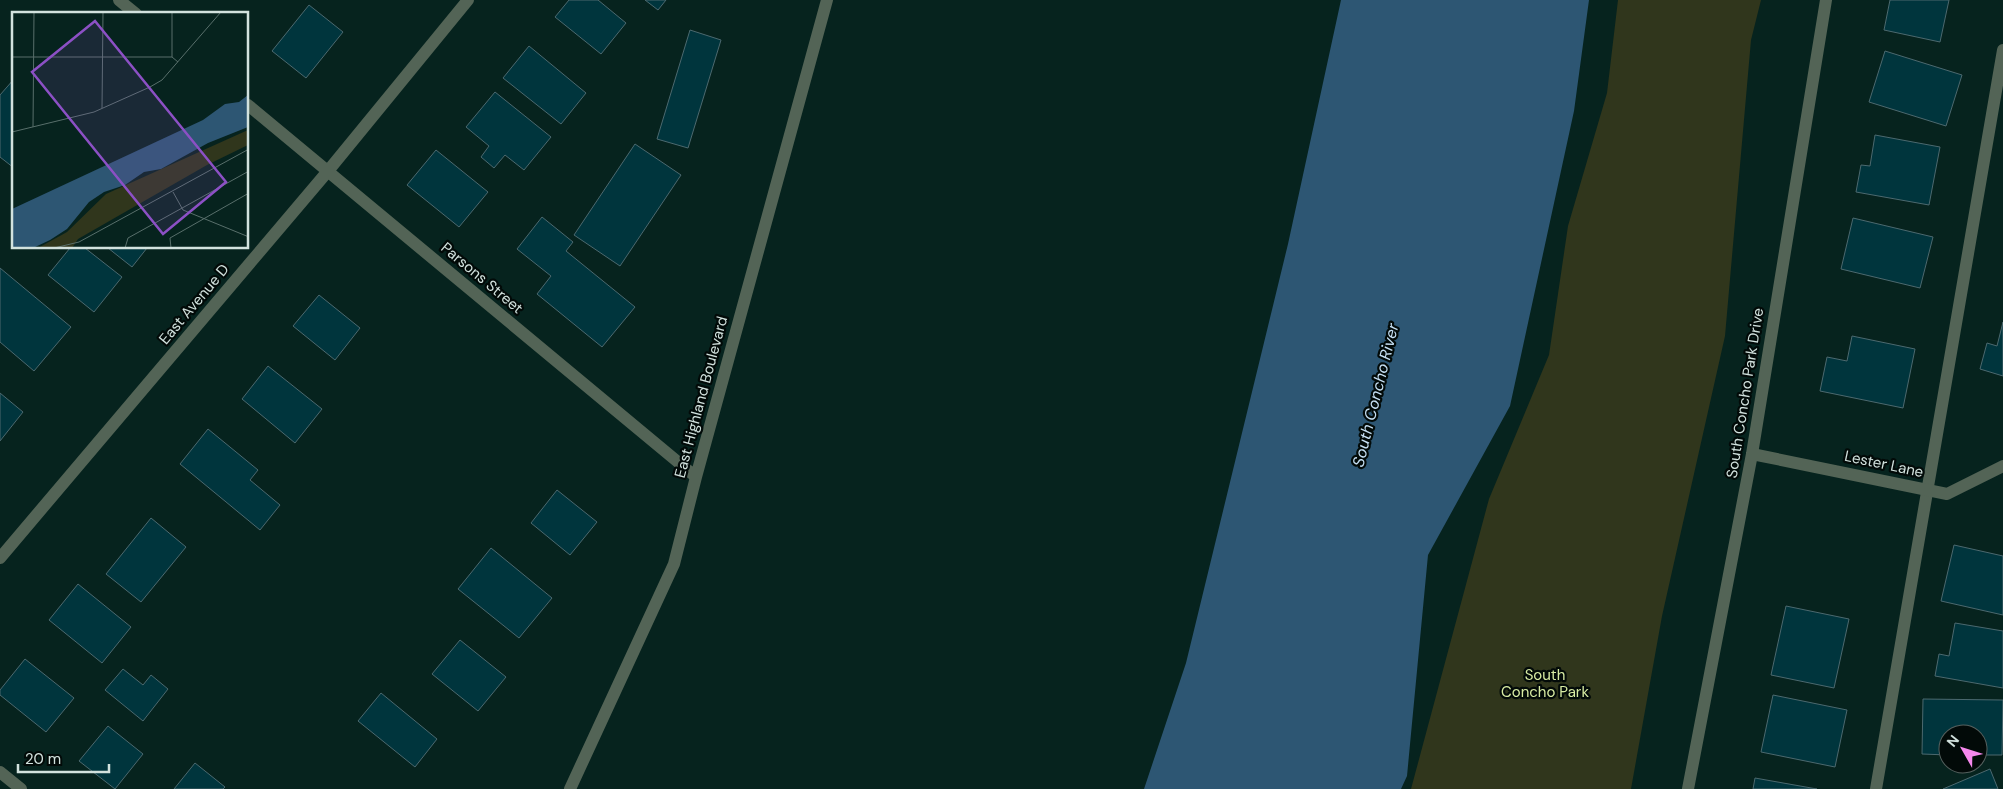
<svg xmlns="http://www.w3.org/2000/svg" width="2003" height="789" viewBox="0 0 2003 789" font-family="'DM Sans',sans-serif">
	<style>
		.green { fill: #30361c }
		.water { fill: #2d5673 }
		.building { fill: #00353d; stroke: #4c696f }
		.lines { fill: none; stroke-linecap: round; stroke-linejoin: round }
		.lane { stroke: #536456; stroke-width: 12 }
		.street { stroke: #536456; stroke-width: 12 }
		.labels { text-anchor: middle; stroke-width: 4.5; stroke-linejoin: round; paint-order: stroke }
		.street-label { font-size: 15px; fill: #d2e2de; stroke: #020a08 }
		.park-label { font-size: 15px; fill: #d8eca3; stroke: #020a08 }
		.water-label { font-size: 16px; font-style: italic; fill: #c7e1f5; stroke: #020a08 }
		.inset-road { fill: none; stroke: #586f6b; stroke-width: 1 }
		.view { fill: #8c50c5; fill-opacity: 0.15; stroke: #8c50c5; stroke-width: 2.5 }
		.inset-edge { fill: none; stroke: #d2e2de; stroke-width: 2.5 }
	</style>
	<rect width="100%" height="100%" fill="#06231e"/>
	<path class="green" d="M1618,0h143l-10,40 -26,296 -63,280 -31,173h-220l78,-290 60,-144 19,-129 39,-133z"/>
	<path class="water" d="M1341,0h248l-15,111 -64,295 -82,149 -21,221 -6,13h-257l42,-126 102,-419z"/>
	<path class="building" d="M569,0h29l28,23 -25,31 -46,-37z
		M645,0h21l-8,10z
		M1890,0h59l-9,42 -56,-12z
		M309,5l34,27 -37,46 -34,-27z
		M690,30l31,10 -33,108 -31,-9z
		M529,46l57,47 -25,31 -58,-46z
		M1885,51l77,24 -16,51 -77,-24z
		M14,79v89l-14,-11v-62z
		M495,92l56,45 -27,33 -19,-15 -11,13 -13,-11 8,-11 -23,-19z
		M1875,135l65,12 -11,58 -73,-13 5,-27 9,1z
		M635,144l46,31 -61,91 -46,-31z
		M436,150l52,42 -29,35 -52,-42z
		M542,217l31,25 -7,9 69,56 -33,40 -65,-53 14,-18 -34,-27z
		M1853,218l80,19 -13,51 -79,-19z
		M70,248h15l37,29 -28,35 -46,-37z
		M108,248h39l-15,19z
		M0,268l71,59 -37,44 -34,-29z
		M319,295l41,33 -25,32 -42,-34z
		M2003,322v54l-23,-7 7,-26 10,3z
		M1852,336l63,13 -12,59 -83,-17 7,-34 20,4z
		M268,366l54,43 -27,34 -53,-44z
		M0,393l23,19 -23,29z
		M208,429l50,41 -8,10 30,25 -20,25 -80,-66z
		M557,490l40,32 -27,33 -39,-32z
		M151,518l35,29 -45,55 -35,-28z
		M1954,545l49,11v59l-62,-14z
		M491,548l61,50 -33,40 -61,-49z
		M78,584l53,43 -29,36 -53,-43z
		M1786,606l63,13 -15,69 -63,-13z
		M1955,623l48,8v57l-68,-12 4,-22 10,2z
		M460,640l46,37 -28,34 -46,-37z
		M25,659l49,39 -28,34 -46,-37v-5z
		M123,669l20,16 8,-10 17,14 -25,32 -38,-31z
		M381,693l56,46 -22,28 -57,-46z
		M1773,695l74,15 -12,57 -74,-15z
		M1923,699l80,1 -1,55h-24v-21h-30v21l-26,-1z
		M108,726l35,28 -28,35 -36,-28z
		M195,763l30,24 -2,2h-49z
		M1990,769l8,20h-55z
		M1755,778l62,11h-64z"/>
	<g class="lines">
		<path class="lane" d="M1876,789l127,-739"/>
		<path class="street" d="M119,0l17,14
			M248,105l448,372
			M1752,454l195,40 56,-28
			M0,558l328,-387 140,-171
			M0,772l21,17
			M570,789l104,-225 22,-87 131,-477
			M1688,789l64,-335 74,-454"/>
	</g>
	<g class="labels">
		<g class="street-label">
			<text transform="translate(482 278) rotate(40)" y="5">Parsons Street</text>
			<text transform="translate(194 304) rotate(-50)" y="5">East Avenue D</text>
			<text transform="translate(1745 393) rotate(-81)" y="5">South Concho Park Drive</text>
			<text transform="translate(701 397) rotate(-75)" y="5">East Highland Boulevard</text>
			<text transform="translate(1884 464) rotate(12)" y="5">Lester Lane</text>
		</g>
		<g class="park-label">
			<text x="1545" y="680">South<tspan x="1545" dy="17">Concho Park</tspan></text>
		</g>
		<g class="water-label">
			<text transform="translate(1375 395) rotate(-76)" y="6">South Concho River</text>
		</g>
	</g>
	<g transform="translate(12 12)">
		<rect width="236" height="236" fill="#06231e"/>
		<path d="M236,118v15l-41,20 -129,74 -6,9h-34l29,-16 39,-38z" fill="#30361c"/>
		<path d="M236,83v32l-40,16 -47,26 -17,3 -19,13 -21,7 -15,10 -22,27 -17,11 -17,8h-21v-39l191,-89 22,-16 14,-2z" fill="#2d5673"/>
		<path class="inset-road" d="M160,0v45l6,5M0,45h160M90,96l1,-96M21,115l1,-115M0,120l82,-20 56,-25 12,-7 59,-68M161,180l10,18 66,27M42,236l25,-6 170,-93M113,236l3,-10 121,-67M159,236l-1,-10 79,-45"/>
		<path class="view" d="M83,9l131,161 -63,52 -131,-162z"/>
		<rect width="236" height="236" class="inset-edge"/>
	</g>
	<g transform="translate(1963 749) rotate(309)"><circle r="24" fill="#020a08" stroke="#55605e"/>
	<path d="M0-4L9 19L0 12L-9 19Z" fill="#f688ed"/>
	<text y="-8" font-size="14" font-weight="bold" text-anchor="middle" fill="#d2e2de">N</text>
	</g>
	<path d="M18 764v8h91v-8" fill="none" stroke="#d2e2de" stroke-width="2.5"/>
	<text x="25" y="764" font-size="15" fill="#d2e2de" stroke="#020a08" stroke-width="4" paint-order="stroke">20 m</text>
</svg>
